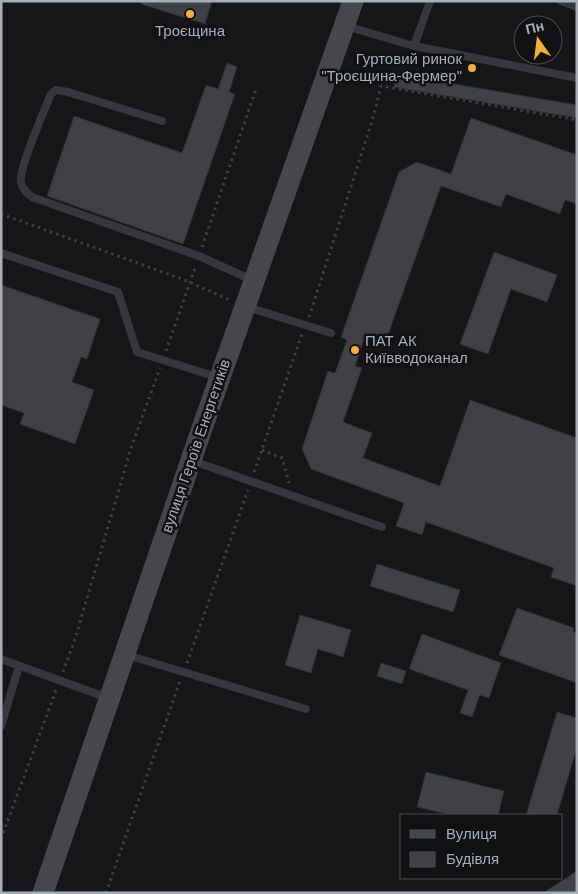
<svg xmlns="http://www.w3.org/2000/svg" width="578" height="894" viewBox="0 0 578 894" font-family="Arial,sans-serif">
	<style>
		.building { fill: #404145; stroke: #303034 }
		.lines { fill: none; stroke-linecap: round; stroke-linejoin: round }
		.path { stroke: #3d3f44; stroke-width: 3; stroke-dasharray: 2.5 4; stroke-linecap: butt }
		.lane { stroke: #37383d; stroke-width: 8 }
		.secondary { stroke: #45474d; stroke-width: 21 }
		.poi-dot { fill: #f2b134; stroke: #111113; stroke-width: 2 }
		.labels { text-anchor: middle; stroke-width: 5; stroke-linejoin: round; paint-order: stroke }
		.poi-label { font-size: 15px; fill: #a8adb8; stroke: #111113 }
		.street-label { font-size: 15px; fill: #a8adb8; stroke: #111113 }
	</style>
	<rect width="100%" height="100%" fill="#161618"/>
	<path class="building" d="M141,1h71l-7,23 -64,-20z
		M227,63l10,4 -8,25 6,2 -52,150 -136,-48 27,-80 108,37 24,-68 12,4z
		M396,74l181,31v13l-183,-31z
		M471,118l106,37v49l-12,-4 -5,14 -54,-20 -5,13 -60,-21 -56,157 -20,-7 -10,30 7,2 -19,54 29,11 -9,25 77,28 30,-86 107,38v148l-26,-9 3,-9 -128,-46 -4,13 -26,-9 8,-23 -93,-34 -9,-20 26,-78 7,2 12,-33 -6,-3 58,-165 18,-10 34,12z
		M494,252l63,23 -10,27 -36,-13 -23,65 -28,-10z
		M1,285l99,34 -13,40 -6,-2 -9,25 22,8 -19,54 -55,-20 4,-11 -23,-8z
		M377,564l83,26 -7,22 -83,-26z
		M517,608l57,20 -1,4 4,1v50l-78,-28z
		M300,615l51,15 -8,27 -25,-8 -7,24 -26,-8z
		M422,634l79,29 -12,35 -9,-3 -8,22 -12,-4 8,-23 -59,-21z
		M381,663l25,8 -4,13 -25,-8z
		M557,712l20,6v29l-20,68h-31z
		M426,772l78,19 -6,24h-47l-34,-8z
		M577,871v22h-34z"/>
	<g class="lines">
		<path class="path" d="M1,214l181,65 48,21
			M202,247l54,-158
			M309,317l64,-199 8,-32 196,34
			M166,351l30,-86
			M262,450l20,8 7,25
			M254,472l48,-138
			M187,663l61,-173
			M63,672l12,-33 57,-194 28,-77
			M1,839l55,-149
			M106,893l74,-212"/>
		<path class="lane" d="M561,1l16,6
			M346,26l68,20 163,32
			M414,46l16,-45
			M162,121l-94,-29 -12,-2 -5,4c-6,15 -33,76 -30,88 1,7 6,11 11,15l167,59 53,24
			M1,253l117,39 19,60 80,25
			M247,307l84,26
			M193,461l189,66
			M127,655l179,54
			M1,659l107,39
			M1,726l18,-60"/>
		<path class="secondary" d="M43,893l157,-459 153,-433"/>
	</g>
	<g class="poi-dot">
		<circle cx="190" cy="14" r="5"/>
		<circle cx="472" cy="68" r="5"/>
		<circle cx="355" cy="350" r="5"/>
	</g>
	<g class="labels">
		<g class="poi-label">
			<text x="190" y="36">Троєщина</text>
			<text x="462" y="64" text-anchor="end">Гуртовий ринок<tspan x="462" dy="17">"Троєщина-Фермер"</tspan></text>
			<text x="365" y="346" text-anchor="start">ПАТ АК<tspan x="365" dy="17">Київводоканал</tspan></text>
		</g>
		<g class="street-label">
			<text transform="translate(196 446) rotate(-71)" y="5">вулиця Героїв Енергетиків</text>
		</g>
	</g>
	<rect width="578" height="894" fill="none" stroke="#a8adb8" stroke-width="5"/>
	<rect x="400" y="814" width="162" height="65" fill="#111113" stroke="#4d4f55"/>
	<rect x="410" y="830" width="25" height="8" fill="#45474d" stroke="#4d4f55"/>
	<text x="446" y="839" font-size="15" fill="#a8adb8">Вулиця</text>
	<rect x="410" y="852" width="25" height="15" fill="#404145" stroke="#4d4f55"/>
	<text x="446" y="864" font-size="15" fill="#a8adb8">Будівля</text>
	<g transform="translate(538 40) rotate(346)"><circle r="24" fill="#111113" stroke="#4d4f55"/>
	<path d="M0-4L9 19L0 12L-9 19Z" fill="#f2b134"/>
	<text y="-8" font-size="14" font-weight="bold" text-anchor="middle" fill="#a8adb8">Пн</text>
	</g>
</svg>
